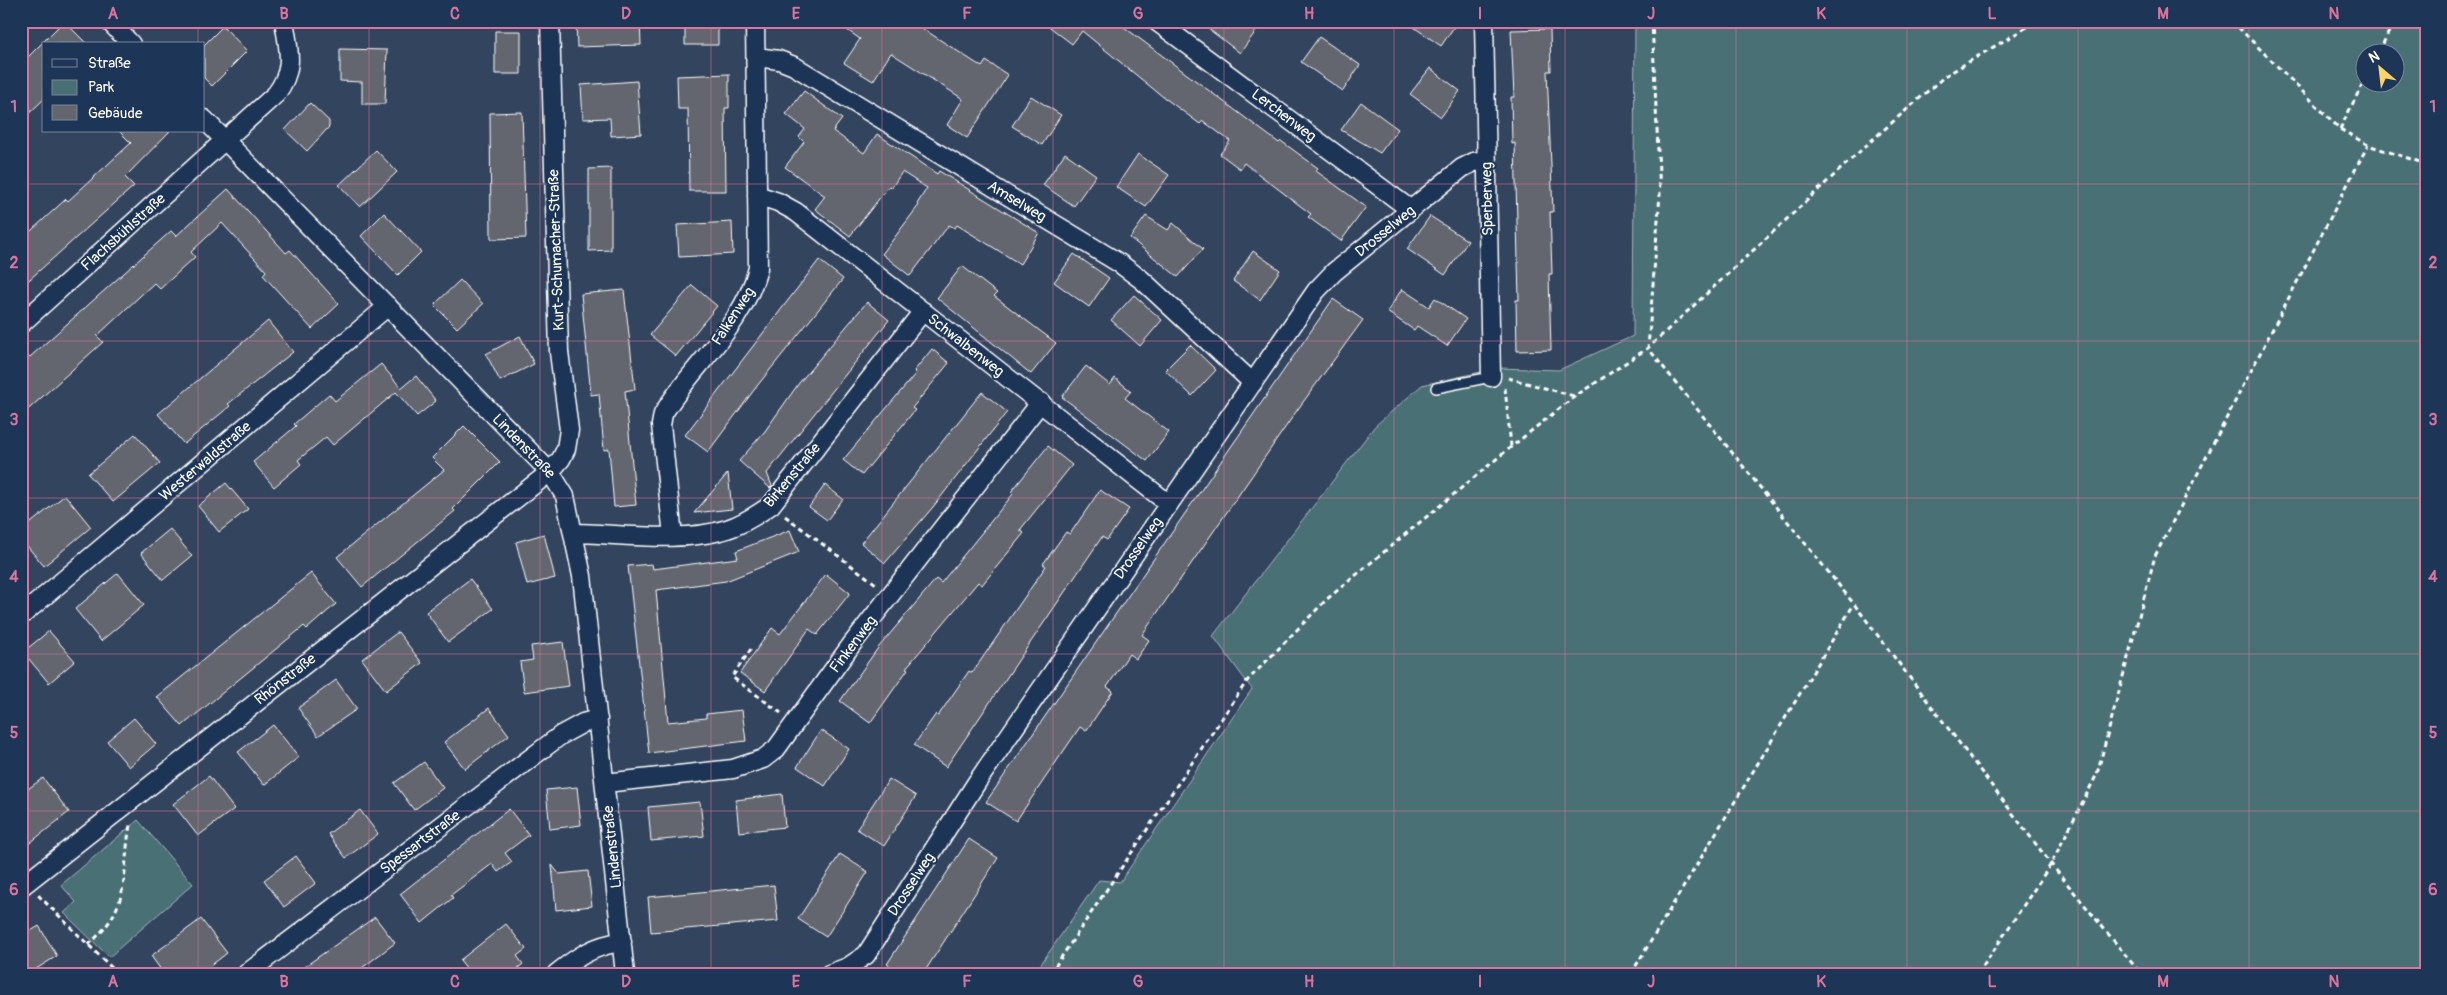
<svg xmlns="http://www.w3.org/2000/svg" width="2447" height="995" viewBox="0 0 2447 995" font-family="Pangolin,sans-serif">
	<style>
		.green { fill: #487074; stroke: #a4b8ba; fill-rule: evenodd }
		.building { fill: #64666e; stroke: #fff }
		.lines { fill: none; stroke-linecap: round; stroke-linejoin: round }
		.lane-casing { stroke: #fff; stroke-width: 12 }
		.street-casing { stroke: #fff; stroke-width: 21 }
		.path { stroke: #fff; stroke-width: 3; stroke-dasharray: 5 4; stroke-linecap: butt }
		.lane { stroke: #1d3557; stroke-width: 9 }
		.street { stroke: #1d3557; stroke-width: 18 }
		.grid { fill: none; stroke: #da749d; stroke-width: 1; stroke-opacity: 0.55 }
		.labels { text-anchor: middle; stroke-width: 4; stroke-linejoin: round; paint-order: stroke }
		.street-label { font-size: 15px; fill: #fff; stroke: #1d3557 }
		.neatline { fill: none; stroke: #da749d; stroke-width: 2 }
		.grid-label { font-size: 16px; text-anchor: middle; font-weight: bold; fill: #da749d }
	</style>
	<rect width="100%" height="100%" fill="#32445e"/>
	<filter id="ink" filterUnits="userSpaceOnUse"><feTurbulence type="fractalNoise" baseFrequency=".02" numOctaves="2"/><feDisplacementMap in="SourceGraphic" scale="10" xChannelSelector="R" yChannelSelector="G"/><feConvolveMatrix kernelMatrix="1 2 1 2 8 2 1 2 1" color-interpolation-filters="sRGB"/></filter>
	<g filter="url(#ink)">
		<path class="green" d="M1635,21h791v953h-1392l65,-94 21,2 132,-193 -39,-53 162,-210 47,-41 77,-17 60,2 74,-34zM2364,52h30v30h-30z
			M138,820l55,64 -84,73 -45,-44 12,-11 -15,-17z"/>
		<path class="building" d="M64,21l23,23h-43v55l-23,22v-57z
			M576,21h64l1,24 -64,2z
			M685,21h33v24h-33z
			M834,21h77l71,46 4,-6 22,14 -41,63 -20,-13 16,-26 -72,-46 -18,28 -29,-18 16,-24z
			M1042,21h74l163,122 2,-2 37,27 -2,3 50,36 -25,34 -33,-24 3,-3 -67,-51 -4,6 -20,-15 10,-13 -27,-20 -3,3 -38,-28 -80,-65 -10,13z
			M1198,21h53l8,6 -19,26z
			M1405,21h53l-17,25z
			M223,26l24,25 -35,35 -8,-8v-33z
			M1550,29l1,42h-4l6,141h-3l2,62h-3l2,76 -34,1 -1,-51h3l-4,-157 -3,1 -1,-47h3l-3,-67z
			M495,31h26v43h-26z
			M1319,37l41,28 -17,26 -42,-29z
			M340,49l47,1 -2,54h-23v-22l-22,-1z
			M1430,68l30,23 -19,26 -31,-23z
			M729,74v34h-4l1,83h-37l-1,-82h-10l-1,-33z
			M637,81l4,53 -30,2 -1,-18 -27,1 -2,-34z
			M804,91l38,28 -9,12 31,22 13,-19 60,40 2,-3 100,62 -19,31 -63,-39 -2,3 -6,-3 -39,51 -28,-22 37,-49 -2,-1 10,-16 -25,-16 -10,15 -3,-1 -39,50 -35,-27 10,-13 -40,-29 19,-25 -5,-5 6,-8 -19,-15z
			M1031,96l30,19 -19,30 -30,-19z
			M1361,102l37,27 -18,24 -39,-23z
			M310,103l19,18v6l-22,24 -22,-21z
			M522,112l4,126 -35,1 -1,-126z
			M119,131h51l-45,46 9,9 -113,101v-47l45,-41 2,2 63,-58z
			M376,150l21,22 -37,35 -21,-22z
			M1065,153l31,22 -22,31 -31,-21z
			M1138,154l31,21 -23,32 -30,-20z
			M611,168v82l-22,1v-82z
			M228,189l58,64 4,-3 49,54 -27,25 -49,-54 3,-4 -44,-48 -31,29 4,5 -35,32 -6,-6 -57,53 6,6 -82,74v-51l150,-134 5,5z
			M384,213l37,39 -23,23 -37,-39z
			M1146,216l22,14 5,-7 30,26 -25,28 -48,-39z
			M1430,216l38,25 -23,34 -38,-26z
			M732,222l1,32 -54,3 -2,-32z
			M1253,251l27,19 -20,30 -27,-19z
			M1074,254l35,24 -20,29 -35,-25z
			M819,260l24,19 -86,107 -49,66 -23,-17z
			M962,266l35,27 -3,3 62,47 -25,31 -94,-76z
			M460,280l23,24 -26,24 -23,-23z
			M692,285l25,21 -41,50 -26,-21z
			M1402,289l27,18 6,-9 31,21 -19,27 -30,-20 -3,4 -27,-18z
			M624,290l11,99 -10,2 11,114 -22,2 -5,-58 -5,1 -5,-56 -8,1 -10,-101z
			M1134,295l28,25 -22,26 -29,-26z
			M1333,299l30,21 -65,89 -156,226 7,5 -13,19 -7,-5 -22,33 6,4 -27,40 -6,-4 -64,94 -30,-19z
			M867,302l22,18 -122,153 5,13 -2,2 -31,-27 26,-30 34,-48z
			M268,321l25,31 -65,52 2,2 -46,38 -26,-30z
			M520,336l14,28 -34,17 -14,-27z
			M1190,345l26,25 -24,26 -27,-26z
			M932,349l17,14 -37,45 3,2 -53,65 -19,-15 73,-87 -2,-2z
			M381,364l20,24 15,-12 20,25 -19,15 -21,-24 -63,53 -7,-8 -28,23 3,4 -27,23 -21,-25 43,-36 -2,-2 35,-30 6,7z
			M1086,366l24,19 5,-7 16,13 -6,7 44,34 -22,29 -85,-64z
			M982,392l25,20 -74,95 -48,56 -24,-20z
			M464,426l36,36 -47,47 2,2 -93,76 -25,-30 107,-87 -12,-12z
			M135,434l25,29 -47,39 -25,-28z
			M1048,446l24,19 -52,65 4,3 -42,52 -4,-3 -72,86 2,1 -38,54 -30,-22 38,-53 58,-69 5,4 72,-89 -2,-2z
			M728,473l4,36 -38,4z
			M226,483l22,26 -29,23 -21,-26z
			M825,485l18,14 -16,21 -18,-13z
			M1100,490l29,19 -22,31 -5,-3 -156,230 -32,-22 22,-31 2,2 31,-45 3,2 74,-107 -3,-2 23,-32 4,2z
			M65,495l26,32 -47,39 -23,-27v-8z
			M170,529l22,27 -29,24 -22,-27z
			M790,530l9,22 -73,29 -70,9 12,132 38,-4v-4l36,-4 4,31 -97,12 -21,-187 24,-2 1,5 85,-11 -2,-7z
			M544,534l11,44 -28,7 -11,-43z
			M118,573l26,32 -43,36 -26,-32z
			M311,573l25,31 -29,25 -3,-3 -122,100 -25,-29z
			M826,574l24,19 -33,42 -8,-6 -44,62 -25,-18 32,-45 8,6z
			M470,579l23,30 -45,33 -22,-30z
			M49,631l26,30 -26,22 -26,-31z
			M398,632l24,31 -36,28 -24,-32z
			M563,642l6,44 -45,6 -4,-30 13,-2 -2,-14z
			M336,680l21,29 -39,27 -20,-28z
			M489,708l20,27 -44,34 -21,-27z
			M134,718l22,26 -27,23 -22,-26z
			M273,725l26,32 -35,28 -26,-33z
			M821,730l28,19 -24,37 -28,-19z
			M424,762l19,26 -29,22 -20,-27z
			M209,776l25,33 -36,27 -25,-32z
			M43,778l26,34 -48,38v-56z
			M889,779l27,17 -32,50 -27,-17z
			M577,787l4,38 -31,4 -4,-39z
			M782,794l3,33 -46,5 -3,-32z
			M700,802l4,34 -53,5 -3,-34z
			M509,809l20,26 -24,18 7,9 -14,10 -6,-8 -41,31 2,3 -31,25 -22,-29z
			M360,810l18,24 -32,24 -18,-24z
			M969,839l29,19 -75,116h-21l-15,-10z
			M840,854l28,18 -42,65 -28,-18z
			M296,856l20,27 -32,24 -20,-27z
			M552,865l7,9 29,-3 4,35 -36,4z
			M774,885l4,36 -127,11 -3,-35z
			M375,917l20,26 -41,31h-60z
			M201,919l26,34 -27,21h-36l-13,-18z
			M506,924l20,25 -9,7 6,8 -12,10h-40l-11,-14z
			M39,926l18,30 -29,18h-7v-37z"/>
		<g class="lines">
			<defs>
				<path id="lane" d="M1436,388l55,-11"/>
				<path id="street" d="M109,21l22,23
					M1156,21l255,189
					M1484,21l7,356
					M756,57l23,3 15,6 325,197 23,17 111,103
					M204,119l346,353 15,24 17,80 43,398
					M757,195l21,7 18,10 373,292
					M21,324l255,-230c19,-25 13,-43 8,-73
					M575,533c45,1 109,10 152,-4 16,-5 30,-14 44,-24l152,-194
					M673,536l-12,-111 2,-11c29,-49 81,-88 95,-146l-3,-247
					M21,616l367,-310
					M605,783l128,-14 30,-10 13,-10 76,-105 189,-242
					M21,887l529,-415 11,-13 5,-10 3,-19 -10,-78 -9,-331
					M246,974l315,-239 22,-12 15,-4
					M556,974c21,-17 38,-29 66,-32
					M829,974l19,-7 18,-12 111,-173 339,-491 18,-19 128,-104 12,-6 13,-2"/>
			</defs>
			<use href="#lane" class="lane-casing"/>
			<use href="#street" class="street-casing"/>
			<path class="path" d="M1652,21l8,173 -12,154 206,256 197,260 90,110
				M2232,21l108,108 28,16 58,19
				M2379,52l15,-31
				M2340,129l24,-48
				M1508,378l66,18
				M1505,388l6,58
				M785,516l91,68
				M751,649l-19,28 49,36
				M38,895l80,79
				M88,945c45,-39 33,-70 42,-120
				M1050,974l197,-293 80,-82 184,-152 63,-50 74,-49 223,-207 74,-65 92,-55
				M1631,974l223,-370
				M1978,974l73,-110 46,-90 58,-218 213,-411"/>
			<use href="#lane" class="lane"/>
			<use href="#street" class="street"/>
		</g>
	</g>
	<path class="grid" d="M198,21v23M369,21v953M540,21v953M711,21v953M882,21v953M1053,21v953M1224,21v953M1394,21v953M1565,21v953M1736,21v953M1907,21v953M2078,21v953M2249,21v953M198,131v843M21,184h2405M21,341h2405M21,498h2405M21,654h2405M21,811h2405"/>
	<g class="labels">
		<g class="street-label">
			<text transform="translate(1284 115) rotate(37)" y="5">Lerchenweg</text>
			<text transform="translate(1487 199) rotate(-91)" y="5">Sperberweg</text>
			<text transform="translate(1017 201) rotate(31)" y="5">Amselweg</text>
			<text transform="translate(1385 231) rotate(-39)" y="5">Drosselweg</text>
			<text transform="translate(123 232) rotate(-42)" y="5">Flachsbühlstraße</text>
			<text transform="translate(556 250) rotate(-92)" y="5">Kurt-Schumacher-Straße</text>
			<text transform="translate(733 316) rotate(-57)" y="5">Falkenweg</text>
			<text transform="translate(966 345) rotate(38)" y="5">Schwalbenweg</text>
			<text transform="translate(524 446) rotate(46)" y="5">Lindenstraße</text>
			<text transform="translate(205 461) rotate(-40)" y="5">Westerwaldstraße</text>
			<text transform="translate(792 475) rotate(-50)" y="5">Birkenstraße</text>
			<text transform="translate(1138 548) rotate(-55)" y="5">Drosselweg</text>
			<text transform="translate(853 644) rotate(-53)" y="5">Finkenweg</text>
			<text transform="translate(285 679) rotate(-38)" y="5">Rhönstraße</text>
			<text transform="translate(420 842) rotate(-37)" y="5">Spessartstraße</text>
			<text transform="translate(612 847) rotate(-96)" y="5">Lindenstraße</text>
			<text transform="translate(911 884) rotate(-57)" y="5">Drosselweg</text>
		</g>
	</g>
	<rect width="2447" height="995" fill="none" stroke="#1d3557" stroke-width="55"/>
	<rect x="42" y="42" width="162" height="90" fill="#1d3557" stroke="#77869a"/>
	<rect x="52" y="59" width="25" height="8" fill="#1d3557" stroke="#77869a"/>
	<text x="88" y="68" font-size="15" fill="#ffffff">Straße</text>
	<rect x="52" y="80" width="25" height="15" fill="#487074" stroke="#77869a"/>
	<text x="88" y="92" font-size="15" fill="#ffffff">Park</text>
	<rect x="52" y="105" width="25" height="15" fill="#64666e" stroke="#77869a"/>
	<text x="88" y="118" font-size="15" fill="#ffffff">Gebäude</text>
	<g transform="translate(2380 68) rotate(332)"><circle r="24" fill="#1d3557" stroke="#77869a"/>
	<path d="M0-4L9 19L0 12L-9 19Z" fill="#ffd166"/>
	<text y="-8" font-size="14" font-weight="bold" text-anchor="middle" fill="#ffffff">N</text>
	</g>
	<rect x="28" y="28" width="2392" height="940" class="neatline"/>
	<g class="grid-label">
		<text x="113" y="19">A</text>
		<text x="284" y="19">B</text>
		<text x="455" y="19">C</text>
		<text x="626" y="19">D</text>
		<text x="796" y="19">E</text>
		<text x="967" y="19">F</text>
		<text x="1138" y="19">G</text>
		<text x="1309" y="19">H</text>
		<text x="1480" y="19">I</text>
		<text x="1651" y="19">J</text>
		<text x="1821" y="19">K</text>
		<text x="1992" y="19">L</text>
		<text x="2163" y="19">M</text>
		<text x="2334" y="19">N</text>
		<text x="14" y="112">1</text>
		<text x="2433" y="112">1</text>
		<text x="14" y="268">2</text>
		<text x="2433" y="268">2</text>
		<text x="14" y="425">3</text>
		<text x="2433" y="425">3</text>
		<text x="14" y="582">4</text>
		<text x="2433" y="582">4</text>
		<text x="14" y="738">5</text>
		<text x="2433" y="738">5</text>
		<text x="14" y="895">6</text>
		<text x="2433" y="895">6</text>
		<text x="113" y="987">A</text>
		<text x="284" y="987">B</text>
		<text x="455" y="987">C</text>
		<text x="626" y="987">D</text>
		<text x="796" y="987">E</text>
		<text x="967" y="987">F</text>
		<text x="1138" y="987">G</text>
		<text x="1309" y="987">H</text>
		<text x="1480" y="987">I</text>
		<text x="1651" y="987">J</text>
		<text x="1821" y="987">K</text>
		<text x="1992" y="987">L</text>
		<text x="2163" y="987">M</text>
		<text x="2334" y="987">N</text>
	</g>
</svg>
